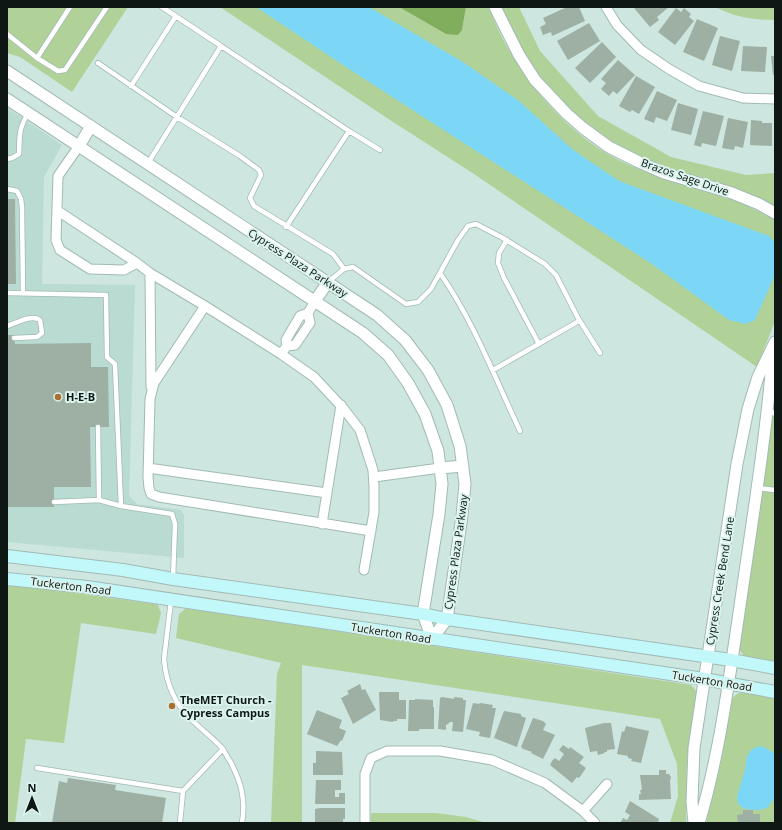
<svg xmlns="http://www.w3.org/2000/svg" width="782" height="830" viewBox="0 0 782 830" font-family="'Open Sans',sans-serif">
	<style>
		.built { fill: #b9dbd2 }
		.green { fill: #b0d298 }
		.forest { fill: #80ae5d }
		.water { fill: #7cd6f6 }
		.building { fill: #9db0a3 }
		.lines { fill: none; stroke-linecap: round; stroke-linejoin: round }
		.service-casing { stroke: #a2bab4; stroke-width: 6 }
		.minor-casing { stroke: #a2bab4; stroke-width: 11 }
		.tertiary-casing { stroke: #a2bab4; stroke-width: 13 }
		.secondary-casing { stroke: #a2bab4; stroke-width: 14 }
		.service { stroke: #fff; stroke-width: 4.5 }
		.minor { stroke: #fff; stroke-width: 9 }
		.tertiary { stroke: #fff; stroke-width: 11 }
		.secondary { stroke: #c2f8fa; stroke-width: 12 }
		.poi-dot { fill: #a96f2e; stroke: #daf3ed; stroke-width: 1.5 }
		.labels { text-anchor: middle; stroke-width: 4; stroke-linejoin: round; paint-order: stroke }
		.street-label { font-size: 11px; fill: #0f1715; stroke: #daf3ed }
		.poi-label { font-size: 11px; font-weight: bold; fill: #0f1715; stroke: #daf3ed; text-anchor: start }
	</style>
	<rect width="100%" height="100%" fill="#cde6df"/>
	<path class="built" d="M7,108l55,37 -18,32 -2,107 93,1 -6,211 8,8 44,6 3,5v43l-177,-16z"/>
	<path class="green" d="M7,7h121l-56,85 -52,-35 -13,-4z
		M220,7h179l47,27 16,-4 4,-23h23c20,58 71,122 126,151 15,8 33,15 50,21 22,8 46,13 69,21 14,6 28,13 41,20v101l-18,46 -283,-193 -84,-54z
		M501,7h18l21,44 58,65 73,41 75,18 29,-2v34c-15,-8 -31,-16 -47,-21 -29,-10 -59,-16 -87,-29 -61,-28 -118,-86 -140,-150z
		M715,7h60v13c-21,0 -41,-3 -60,-13z
		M775,391v271l-30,-5 -4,-5 -3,-6z
		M7,585l34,3 112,16 5,1 3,8 -5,21 -75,-11 -17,120 -38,-4 -11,84h-8z
		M185,609h5l501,76 5,6v12l-9,55 -1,65h-16l8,-27 -1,-32 -17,-45 -358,-54v158h-31l6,-149 4,-11 -105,-25 3,-24z
		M745,692l30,5v126h-69l14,-56 12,-69 5,-4z
		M371,813h65l30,4 21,6h-116z"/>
	<path class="forest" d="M399,7h67l-4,23 -4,5 -12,-1z"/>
	<path class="water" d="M256,7h113l94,55 56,39 53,48 47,32 150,55 6,7v32l-20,45 -9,4 -17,-4 -77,-56 -300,-193z
		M761,746l3,1 11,7v44l-8,10 -9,2 -13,-1 -6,-4 -2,-6 1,-6 7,-23 2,-14 5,-7z"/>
	<path class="building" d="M567,7h12l6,14 -33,15 -1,-4 -8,3 -3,-8 6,-3 -3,-6z
		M636,7h33l-12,10 2,3 -9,7 -16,-19z
		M676,8l5,4 3,-4 7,6 -2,3 5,4 -19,24 -17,-13z
		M697,19l21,9 -14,33 -21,-9z
		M589,23l11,18 -32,19 -11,-19z
		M720,36l20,5 -8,30 -20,-6z
		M602,42l14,15 -26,26 -15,-15z
		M743,46l24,1 -2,25 -24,-1z
		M771,56h4v18l-2,1z
		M618,60l17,15 -18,19 -4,-3 -4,5 -8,-7 5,-6 -5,-4z
		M636,76l19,11 -16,27 -7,-4 -2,2 -11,-6z
		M657,91l20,9 -10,21 -11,-4 -2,6 -10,-4z
		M678,103l20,6 -7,26 -20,-5z
		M703,111l21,5 -8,30 -14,-3 -1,4 -7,-2z
		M728,118l20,4 -5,26 -8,-2 -1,4 -12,-2z
		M751,120l11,1v2h10v23l-22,-1z
		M7,199h8l1,85h-9z
		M7,335h7l1,9 76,-1v24h17l1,60h-19l1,60h-37v20h-47z
		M360,684l2,6 3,-1 11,21 -23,14 -12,-26 8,-4 -2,-3z
		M379,692h20v8h7v19h-9v2h-4v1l-13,-2z
		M442,697l12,2v-2l9,1v2h3l-3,32 -11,-1 1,-9h-3l-2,2 -2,1v5l-8,-1 2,-31z
		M415,699l18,1v7h1v22h-15v2h-11l1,-31h6z
		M473,703l6,1 1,-1 13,2 -1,3h4l-6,30 -11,-2 1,-4 -14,-3z
		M317,710l25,10 -3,8 7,3 -4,10 -1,-1 -4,6 -30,-12z
		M504,711l17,3v2l5,2 -9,29 -23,-9z
		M533,718l10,3 3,3 -3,6 12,5 -12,24 -12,-6 1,-1 -9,-3 -2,-2z
		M604,723h7l4,26 -8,1v2h-3l1,1 -7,2 -1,-4 -7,1 -5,-24z
		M626,726l23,5 -8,32 -10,-2 1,-2 -4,-1v-2l-11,-2 5,-23 2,1z
		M563,745l6,4 1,-2 14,10 -5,6 7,5 -7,10 -2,-1 -5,6 -22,-18 2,-4 3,-3 4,3 5,-7 -5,-4z
		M316,751l26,1 1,23h-30v-12h3z
		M659,770h7v4h3l2,3 -1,4 1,18 -32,1v-6h2l-1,-4h2l-2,-15h19z
		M68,778l48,7 -1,5 51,8 -4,25h-110l7,-42 8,2z
		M316,780h25v10h-6v7h4v-4h6v11h-30z
		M630,801l29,18 -1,3 1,1h-39l3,-5 4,2 3,-5 -5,-3z
		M320,808h25v11h-2v4h-28v-14z
		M743,810h10v4h7v9h-22l-1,-8 6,-1z"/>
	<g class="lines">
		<defs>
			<path id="service" d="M162,7l59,39
				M7,34l30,24 21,13 7,-1 42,-63
				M37,58l33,-51
				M98,63l79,54 63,39 19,14 2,5 -11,23 4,8 79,48 11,15
				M131,86l45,-70
				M349,131l31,19
				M7,159l5,-1 7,-4c1,-19 -1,-23 9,-41
				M148,163l73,-117 128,85 -63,96
				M7,189l10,2 4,8 1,8 1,86
				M507,240l-8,13 -1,10 6,15 35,66
				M440,273c34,49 55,105 80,158
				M328,282l16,-13 9,-2 53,37 12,-2 13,-13 27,-49 10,-14 8,-2 27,14 42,26 11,11 22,43 22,35
				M7,293l99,2 1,62 8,7 6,142 51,8 3,10 -2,55
				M7,326c10,-3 24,-12 33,-6l2,13 -5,4 -23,1
				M493,370l86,-49
				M768,409l7,5
				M757,488l18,2
				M99,500l22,6
				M54,502l45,-2 -1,-73
				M171,601l-7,58c2,24 11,46 29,62 9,9 20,17 29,27 3,4 5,9 8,13 11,21 16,38 12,62
				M37,768l146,23 40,-42
				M180,823l3,-32"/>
			<path id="minor" d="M606,7l11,18 24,25 28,19 30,17 44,12 32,1
				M79,146l-21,30 -2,64 4,10 30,19 34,1 13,-7 13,10 55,33
				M58,211l79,52
				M150,273l1,114
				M308,313l-8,3 -14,24 1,6 -6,8 -76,-48 -51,77 -4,16 -2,78 1,11 2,6 8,3 212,34
				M287,346l8,-1 15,-22 -2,-10 7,-12
				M281,354l33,23 29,31 17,22 13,40 1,16v26l-10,58
				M148,468l179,25
				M374,477l66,-9
				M322,524l19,-119
				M583,811l24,-27
				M365,823v-49l6,-16 16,-7h53l52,9 53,23 38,28 12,12"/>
			<path id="tertiary" d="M495,7l24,48 16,25 31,33 17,15 26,19 30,15 25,11 68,20 27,11 16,9
				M7,71l370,244 28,25 23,30 19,35 13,41 5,38 -3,32 -15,103 -15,20
				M7,99l356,234 25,22 20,28 17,31 13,37 4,33 -3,30 -16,100 9,25
				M79,146l12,-20
				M315,301l13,-19
				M440,468l23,-2
				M694,823l-2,-21 2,-54 43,-284 11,-55 10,-32 17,-35
				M699,823c21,-70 30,-144 41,-217 12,-84 26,-169 33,-254"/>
			<path id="secondary" d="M7,556l116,14 50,9 250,35 24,5 284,41 44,8
				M7,579l80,8 617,92 71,13"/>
		</defs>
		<use href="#service" class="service-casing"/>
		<use href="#minor" class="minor-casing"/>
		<use href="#tertiary" class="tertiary-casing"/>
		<use href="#secondary" class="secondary-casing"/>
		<use href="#service" class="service"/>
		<use href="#minor" class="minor"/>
		<use href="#tertiary" class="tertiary"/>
		<use href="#secondary" class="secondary"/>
	</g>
	<g class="poi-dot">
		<circle cx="58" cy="397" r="4"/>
		<circle cx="172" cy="706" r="4"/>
	</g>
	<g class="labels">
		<g class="street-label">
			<text transform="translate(685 177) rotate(19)" y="4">Brazos Sage Drive</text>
			<text transform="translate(298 263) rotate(33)" y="4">Cypress Plaza Parkway</text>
			<text transform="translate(456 552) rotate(-82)" y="4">Cypress Plaza Parkway</text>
			<text transform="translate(720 581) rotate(-81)" y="4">Cypress Creek Bend Lane</text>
			<text transform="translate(71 586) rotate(7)" y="4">Tuckerton Road</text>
			<text transform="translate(391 633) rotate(9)" y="4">Tuckerton Road</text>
			<text transform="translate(712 681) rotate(9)" y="4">Tuckerton Road</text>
		</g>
		<g class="poi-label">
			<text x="66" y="401">H-E-B</text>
			<text x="180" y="704">TheMET Church -<tspan x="180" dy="13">Cypress Campus</tspan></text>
		</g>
	</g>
	<rect width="782" height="830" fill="none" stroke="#0f1715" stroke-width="16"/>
	<g transform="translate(32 798)" stroke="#daf3ed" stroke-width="3" paint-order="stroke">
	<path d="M0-3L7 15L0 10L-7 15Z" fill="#0f1715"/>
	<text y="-6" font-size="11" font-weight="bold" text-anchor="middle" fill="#0f1715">N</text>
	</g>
</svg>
